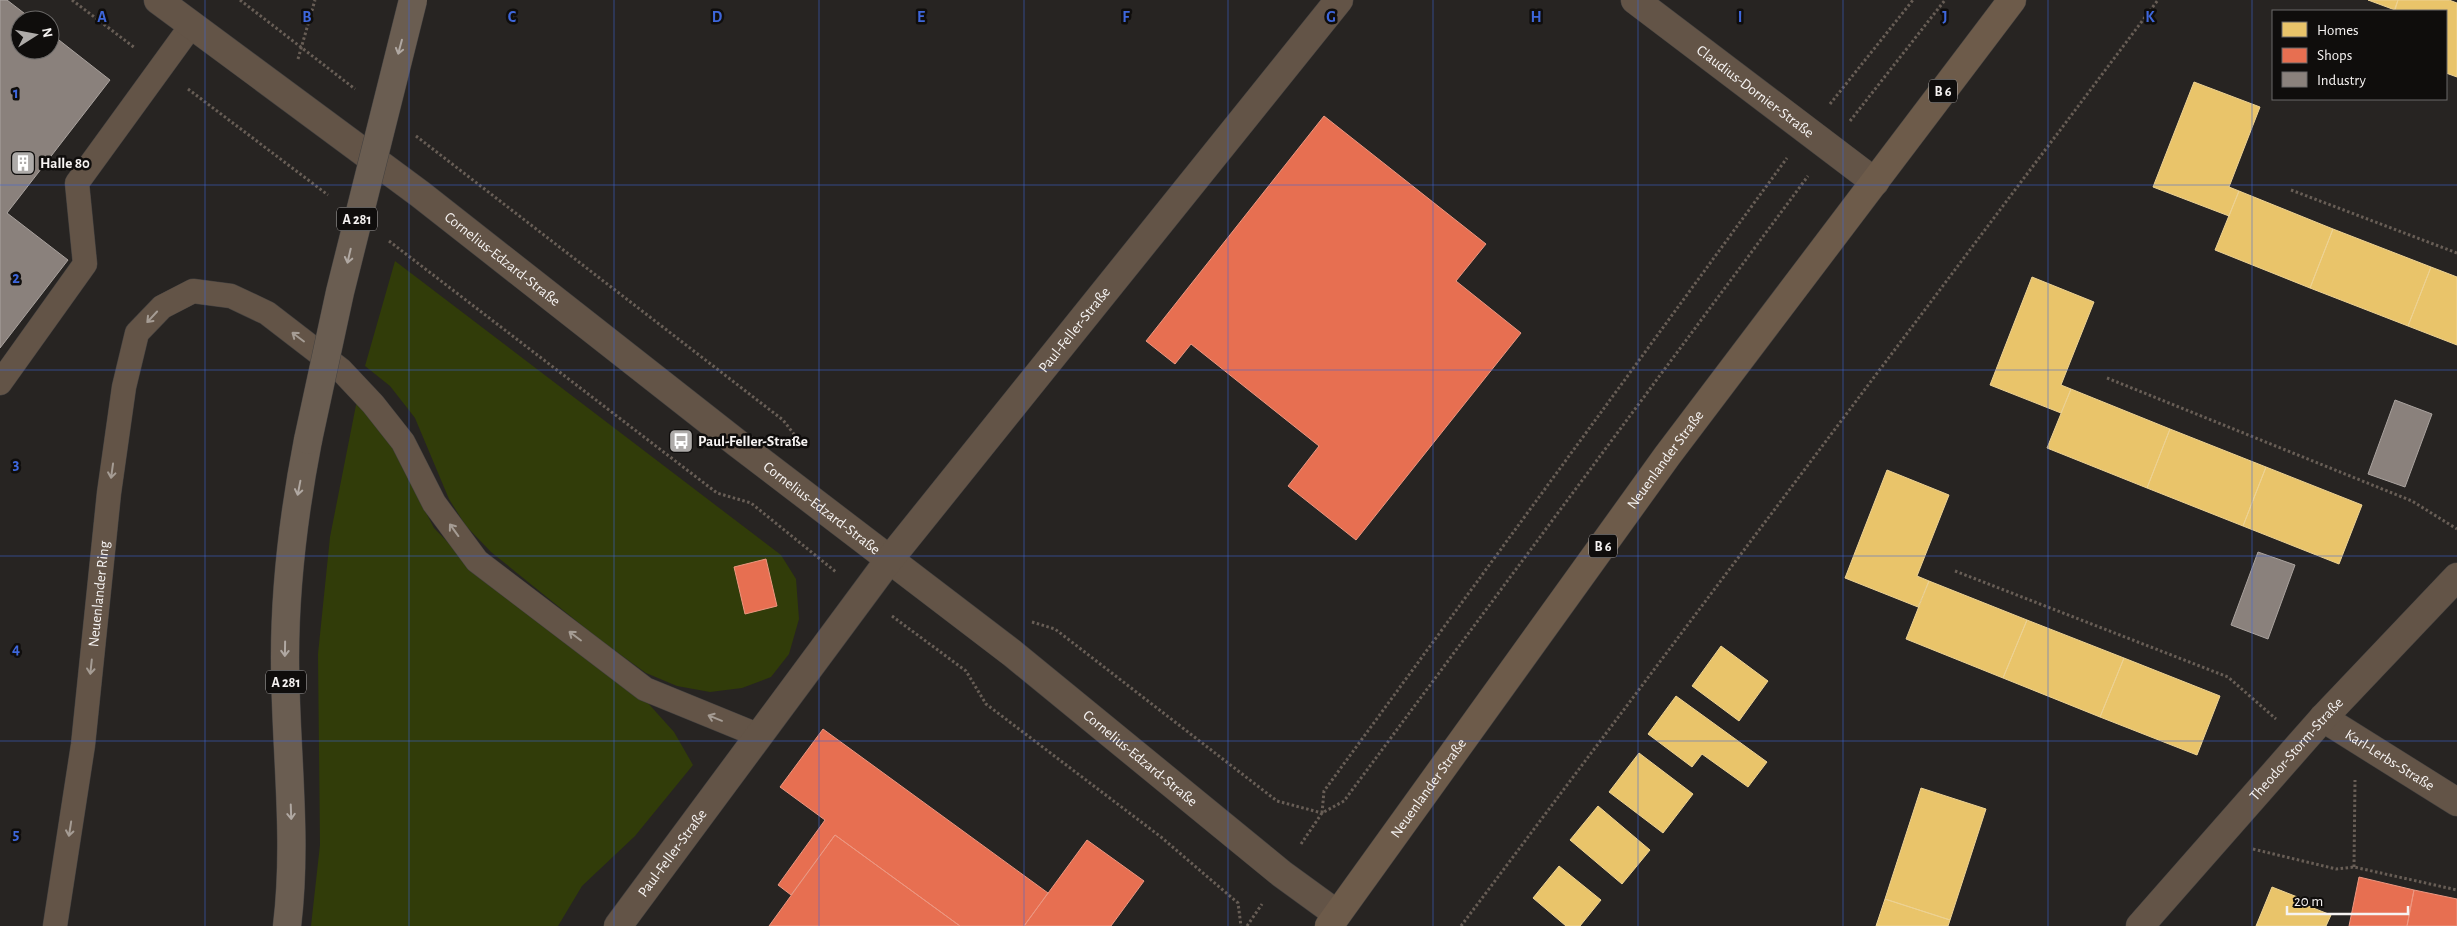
<svg xmlns="http://www.w3.org/2000/svg" width="2457" height="926" viewBox="0 0 2457 926" font-family="'Alegreya Sans',sans-serif">
	<style>
		.green { fill: #313c09 }
		.homes { fill: #e9c46a; stroke: #edd293 }
		.shops { fill: #e76f51; stroke: #ec9781 }
		.industry { fill: #8a817c; stroke: #aaa39f }
		.lines { fill: none; stroke-linecap: round; stroke-linejoin: round }
		.service-casing { stroke: #434140; stroke-width: 25 }
		.minor-casing { stroke: #434140; stroke-width: 29 }
		.primary-casing { stroke: #434140; stroke-width: 29 }
		.motorway-casing { stroke: #434140; stroke-width: 29 }
		.path { stroke: #685e56; stroke-width: 3; stroke-dasharray: 2.5 2.5; stroke-linecap: butt }
		.service { stroke: #635447; stroke-width: 24 }
		.minor { stroke: #635447; stroke-width: 28 }
		.primary { stroke: #6d5b4a; stroke-width: 28 }
		.motorway { stroke: #6a5d51; stroke-width: 28 }
		.motorway-bridge-casing { stroke: #434140; stroke-width: 29; stroke-linecap: butt }
		.motorway-bridge { stroke: #6a5d51; stroke-width: 28 }
		.oneway { stroke: #b0a8a2 }
		.oneway2 { stroke: #a59c94 }
		.grid { fill: none; stroke: #3e67dc; stroke-width: 1; stroke-opacity: 0.55 }
		.labels { text-anchor: middle; stroke-width: 5; stroke-linejoin: round; paint-order: stroke }
		.shield { fill: #0f0d0c; stroke: #b1aead; stroke-width: 1 }
		.shield-label { font-size: 14px; font-weight: bold; fill: #f6f3f2 }
		.street-label { font-size: 15px; fill: #f6f3f2; stroke: #0f0d0c }
		.poi-label { font-size: 15px; font-weight: bold; fill: #f6f3f2; stroke: #0f0d0c; text-anchor: start }
		.grid-label { font-size: 16px; text-anchor: middle; font-weight: bold; fill: #3e67dc; stroke: #0f0d0c; stroke-width: 5; stroke-linejoin: round; paint-order: stroke }
	</style>
	<rect width="100%" height="100%" fill="#272422"/>
	<path class="green" d="M395,261l386,294 15,24 3,40 -10,35 -18,23 -29,11 -32,4 -33,-6 -31,-13 -46,-33 -109,-88 -25,-26 -17,-27 -34,-81 -25,-32 -25,-20z
		M357,400l21,19 56,109 31,32 182,142 27,30 19,33 -58,71 -53,50 -24,40h-247l9,-81 -2,-191 12,-117z"/>
	<path class="homes" d="M2368,0h30l-3,10z
		M2398,0h51l8,3v74l-11,-4v-62h-52z
		M2194,82l66,25 -31,80 10,4 -10,25 -76,-29z
		M2239,191l94,38 -23,59 -95,-38z
		M2333,229l98,38 -23,59 -98,-38z
		M2431,267l26,10v68l-49,-19z
		M2032,277l62,25 -33,83 10,4 -10,24 -71,-28z
		M2071,389l99,40 -23,59 -100,-40z
		M2170,429l96,38 -23,59 -96,-38z
		M2266,467l96,38 -23,59 -96,-38z
		M1887,470l62,25 -32,81 12,5 -11,26 -73,-29z
		M1929,581l98,39 -24,58 -97,-39z
		M2027,620l97,38 -24,59 -97,-39z
		M1721,646l47,35 -29,40 -47,-35z
		M2124,658l96,38 -23,59 -97,-38z
		M1676,696l91,66 -19,25 -46,-33 -10,13 -44,-33z
		M1639,753l54,41 -30,39 -54,-41z
		M1921,788l65,21 -36,111 -65,-21z
		M1598,806l52,44 -28,34 -52,-44z
		M1559,866l42,34 -21,26h-14l-33,-28z
		M2272,887l33,13 -2,4 28,11 -5,11h-70z
		M1885,899l65,21 -2,6h-72z"/>
	<path class="shops" d="M1324,116l162,128 -30,37 65,52 -165,207 -68,-54 31,-40 -128,-102 -16,20 -29,-23z
		M766,559l11,47 -32,8 -11,-47z
		M823,729l225,164 -24,33h-64l-125,-91 -44,60 -13,-10 47,-65 -45,-33z
		M835,835l125,91h-191z
		M1087,840l57,41 -33,45h-87z
		M2359,877l55,13 -7,36h-58z
		M2414,890l43,9v27h-50z"/>
	<path class="industry" d="M0,0h7l26,20h-13v30h30v-17l60,47 -103,133 61,47 -68,88z
		M2395,400l37,14 -27,73 -37,-13z
		M2258,552l37,13 -27,74 -37,-14z"/>
	<g class="lines">
		<defs>
			<g id="service">
				<path d="M0,383l85,-119 -8,-81 114,-157"/>
				<path id="s1" d="M55,926l28,-181 26,-252 15,-106 13,-54 25,-26 31,-16 38,5 36,17 74,57 32,34 30,38 31,61 43,58 168,128 115,47"/>
			</g>
			<g id="minor">
				<path id="s2" d="M158,0l262,194 317,249 275,210 270,221 55,40"/>
				<path id="s3" d="M1635,0l240,182"/>
				<path id="s4" d="M2323,718l134,84"/>
				<path id="s5" d="M618,926l271,-366 450,-560"/>
				<path id="s6" d="M2140,926l183,-208 134,-141"/>
			</g>
			<g id="primary">
				<path id="s7" d="M1329,926l338,-470 345,-456"/>
			</g>
			<path id="motorway" d="M287,926c11,-89 -2,-179 -2,-268 0,-74 9,-146 23,-218"/>
		</defs>
		<use href="#service" class="service-casing"/>
		<use href="#minor" class="minor-casing"/>
		<use href="#primary" class="primary-casing"/>
		<use href="#motorway" class="motorway-casing"/>
		<path class="path" d="M72,0l63,48
			M240,0l115,89
			M298,59l17,-59
			M188,89l140,106
			M1830,104l83,-104
			M1850,121l95,-121
			M416,136l367,284 21,27
			M2291,190l166,63
			M389,241l328,252 34,10 85,69
			M2107,378l305,123 45,28
			M1955,571l273,106 48,42
			M892,616l74,55 20,33 175,133 77,66 3,23
			M1032,622l23,7 222,172 45,12
			M1322,813l2,-22 463,-633
			M1301,844l21,-31 22,-12 464,-625
			M2253,849l83,20 18,-2 103,23
			M2354,867l1,-87
			M1247,926l15,-22
			M1461,926l697,-926"/>
		<use href="#service" class="service"/>
		<use href="#minor" class="minor"/>
		<use href="#primary" class="primary"/>
		<use href="#motorway" class="motorway"/>
		<defs>
			<path id="motorway-bridge" d="M308,440l32,-148 73,-292"/>
		</defs>
		<use href="#motorway-bridge" class="motorway-bridge-casing"/>
		<use href="#motorway-bridge" class="motorway-bridge"/>
	</g>
	<defs><path id="oneway-shaft" d="M-6 0H5M1.5-3L5.5 0L1.5 3" fill="none" stroke-width="1.6" stroke-linecap="round" stroke-linejoin="round" transform="scale(1.25)"/></defs>
	<g class="oneway">
		<use href="#oneway-shaft" transform="translate(400 47) rotate(105)"/>
		<use href="#oneway-shaft" transform="translate(349 256) rotate(103)"/>
		<use href="#oneway-shaft" transform="translate(299 488) rotate(101)"/>
		<use href="#oneway-shaft" transform="translate(285 649) rotate(91)"/>
		<use href="#oneway-shaft" transform="translate(291 812) rotate(88)"/>
	</g>
	<g class="oneway2">
		<use href="#oneway-shaft" transform="translate(152 317) rotate(133)"/>
		<use href="#oneway-shaft" transform="translate(298 337) rotate(-143)"/>
		<use href="#oneway-shaft" transform="translate(112 471) rotate(98)"/>
		<use href="#oneway-shaft" transform="translate(454 530) rotate(-126)"/>
		<use href="#oneway-shaft" transform="translate(575 636) rotate(-143)"/>
		<use href="#oneway-shaft" transform="translate(91 667) rotate(96)"/>
		<use href="#oneway-shaft" transform="translate(715 718) rotate(-158)"/>
		<use href="#oneway-shaft" transform="translate(70 829) rotate(99)"/>
	</g>
	<path class="grid" d="M205,0v926M409,0v926M614,0v926M819,0v926M1024,0v926M1228,0v926M1433,0v926M1638,0v926M1843,0v926M2048,0v926M2252,0v926M0,185h2457M0,370h2457M0,556h2457M0,741h2457"/>
	<defs>
		<symbol id="building-square" viewBox="-11 -11 22 22"><rect x="-9" y="-9" width="18" height="18" rx="4" fill="#aeaba9" stroke="#0f0d0c"/><path d="M-4-6H4V6H1V3H-1V6H-4ZM-2.5-4.3h1.7v1.8h-1.7ZM.8-4.3h1.7v1.8H.8ZM-2.5-1h1.7V.8h-1.7ZM.8-1h1.7V.8H.8Z" fill="#fff"/></symbol>
		<symbol id="bus-square" viewBox="-11 -11 22 22"><rect x="-9" y="-9" width="18" height="18" rx="4" fill="#aeaba9" stroke="#0f0d0c"/><path d="M-5-6H5V4H4V6H2V4H-2V6H-4V4H-5ZM-3.5-4V0h7V-4ZM-3.5 1.2v1.5H-2V1.2ZM2 1.2v1.5H3.5V1.2Z" fill="#fff"/></symbol>
	</defs>
	<g fill-rule="evenodd">
		<use href="#building-square" x="9" y="149" width="28" height="28"/>
		<use href="#bus-square" x="667" y="427" width="28" height="28"/>
	</g>
	<g class="labels">
		<g class="shield">
			<rect x="1929" y="79.5" width="28" height="23" rx="4"/>
			<rect x="337" y="207.5" width="40" height="23" rx="4"/>
			<rect x="1589" y="534.5" width="28" height="23" rx="4"/>
			<rect x="266" y="670.5" width="40" height="23" rx="4"/>
		</g>
		<g class="shield-label">
			<text x="1943" y="96">B 6</text>
			<text x="357" y="224">A 281</text>
			<text x="1603" y="551">B 6</text>
			<text x="286" y="687">A 281</text>
		</g>
		<g class="street-label">
			<text dy="5" stroke="none"><textPath href="#s3" startOffset="151">Claudius-Dornier-Straße</textPath></text>
			<text dy="5" stroke="none"><textPath href="#s2" startOffset="431">Cornelius-Edzard-Straße</textPath></text>
			<text dy="5" stroke="none"><textPath href="#s5" startOffset="751">Paul-Feller-Straße</textPath></text>
			<text dy="5" stroke="none"><textPath href="#s7" startOffset="575">Neuenlander Straße</textPath></text>
			<text dy="5" stroke="none"><textPath href="#s2" startOffset="836">Cornelius-Edzard-Straße</textPath></text>
			<text dy="5" stroke="none"><textPath href="#s1" startOffset="335">Neuenlander Ring</textPath></text>
			<text dy="5" stroke="none"><textPath href="#s6" startOffset="236">Theodor-Storm-Straße</textPath></text>
			<text dy="5" stroke="none"><textPath href="#s2" startOffset="1241">Cornelius-Edzard-Straße</textPath></text>
			<text dy="5" stroke="none"><textPath href="#s4" startOffset="79">Karl-Lerbs-Straße</textPath></text>
			<text dy="5" stroke="none"><textPath href="#s7" startOffset="170">Neuenlander Straße</textPath></text>
			<text dy="5" stroke="none"><textPath href="#s5" startOffset="91">Paul-Feller-Straße</textPath></text>
		</g>
		<g class="poi-label">
			<text x="40" y="168">Halle 80</text>
			<text x="698" y="446">Paul-Feller-Straße</text>
		</g>
	</g>
	<g class="grid-label">
		<text x="102" y="22">A</text>
		<text x="307" y="22">B</text>
		<text x="512" y="22">C</text>
		<text x="717" y="22">D</text>
		<text x="921" y="22">E</text>
		<text x="1126" y="22">F</text>
		<text x="1331" y="22">G</text>
		<text x="1536" y="22">H</text>
		<text x="1740" y="22">I</text>
		<text x="1945" y="22">J</text>
		<text x="2150" y="22">K</text>
		<text x="16" y="98">1</text>
		<text x="16" y="283">2</text>
		<text x="16" y="469">3</text>
		<text x="16" y="654">4</text>
		<text x="16" y="839">5</text>
	</g>
	<rect x="2272" y="10" width="175" height="90" fill="#0f0d0c" stroke="#6b6968"/>
	<rect x="2282" y="22" width="25" height="15" fill="#e9c46a" stroke="#6b6968"/>
	<text x="2317" y="35" font-size="15" fill="#f6f3f2">Homes</text>
	<rect x="2282" y="48" width="25" height="15" fill="#e76f51" stroke="#6b6968"/>
	<text x="2317" y="60" font-size="15" fill="#f6f3f2">Shops</text>
	<rect x="2282" y="72" width="25" height="15" fill="#8a817c" stroke="#6b6968"/>
	<text x="2317" y="85" font-size="15" fill="#f6f3f2">Industry</text>
	<g transform="translate(35 35) rotate(79)"><circle r="24" fill="#0f0d0c" stroke="#6b6968"/>
	<path d="M0-4L9 19L0 12L-9 19Z" fill="#aeaba9"/>
	<text y="-8" font-size="14" font-weight="bold" text-anchor="middle" fill="#f6f3f2">N</text>
	</g>
	<path d="M2287 906v8h121v-8" fill="none" stroke="#f6f3f2" stroke-width="2.5"/>
	<text x="2294" y="906" font-size="15" fill="#f6f3f2" stroke="#0f0d0c" stroke-width="4" paint-order="stroke">20 m</text>
</svg>
